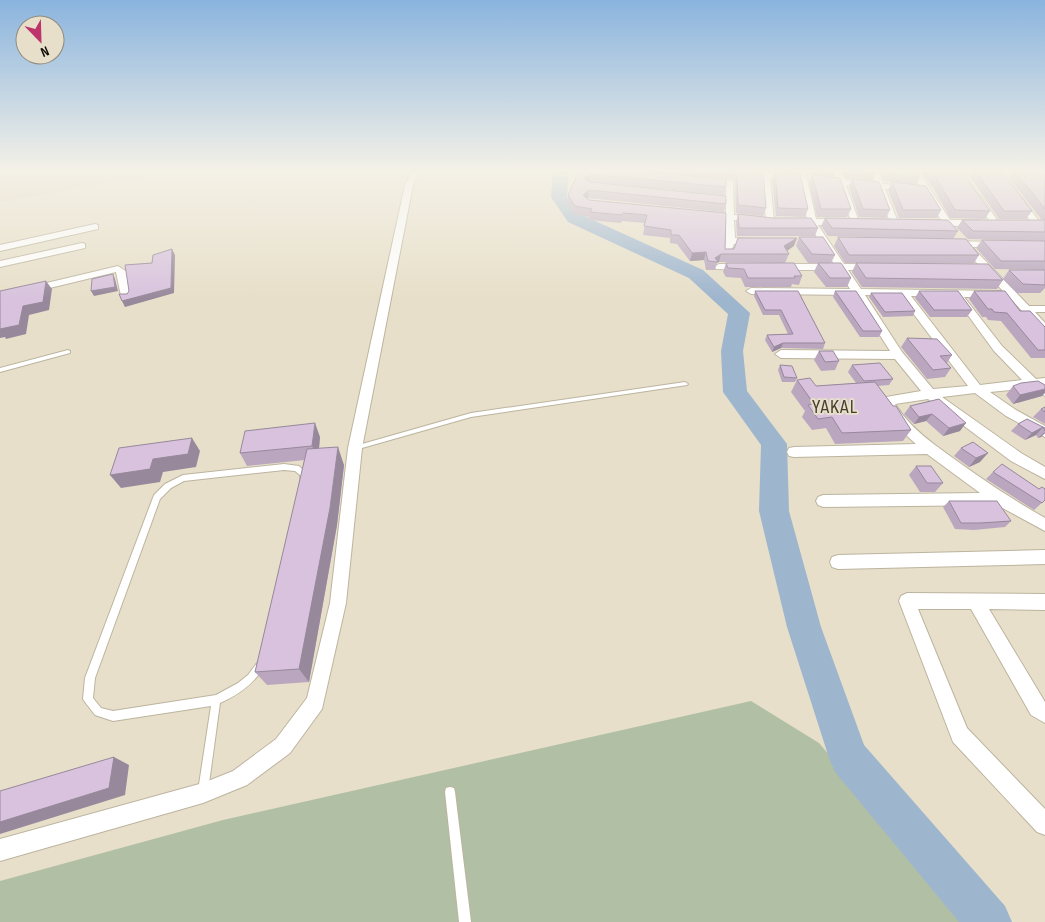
<svg xmlns="http://www.w3.org/2000/svg" width="1045" height="922" viewBox="0 0 1045 922" font-family="'Sofia Sans Condensed',sans-serif">
	<style>
		.built { fill: #e0d5b8 }
		.green { fill: #b1c0a4 }
		.lines { fill: none; stroke-linecap: round; stroke-linejoin: round }
		.river { fill: #9eb5ce; fill-rule: evenodd }
		.service-casing { stroke: #bcb49f; stroke-width: 2 }
		.minor-casing { stroke: #bcb49f; stroke-width: 2 }
		.service { fill: #fff; fill-rule: evenodd }
		.minor { fill: #fff; fill-rule: evenodd }
		.wall { fill: #baa7bf }
		.shaded-wall { fill: #97889b }
		.building { fill: #d8c2de; stroke: #97889b }
		.labels { text-anchor: middle; stroke-width: 4; stroke-linejoin: round; paint-order: stroke }
		.quarter-label { font-size: 20px; letter-spacing: 1px; fill: #453e2c; stroke: #e7dfc9 }
	</style>
	<rect width="100%" height="100%" fill="#e7dfc9"/>
	<path class="built" d="M0,170h179l-179,32z"/>
	<path class="green" d="M751,701l68,42 154,179h-973v-41l223,-61z"/>
	<g class="lines">
		<path class="river" d="M553,170h16l-2,27 13,17 123,56 47,43 -7,38 4,40 40,53 2,67 32,116 43,118 141,161 7,16h-53l-124,-150 -6,-14 -42,-131 -28,-116 2,-66 -38,-53 -2,-41 7,-37 -39,-36 -121,-56 -17,-25z"/>
		<defs>
			<path id="service" d="M68,350l2,1v2l-70,19v-4z
				M685,382l3,2 -1,1 -216,32 -116,33 -3,-2 3,-2 116,-33z
				M284,464l15,2c5,5 10,10 8,17h-6l-1,-8 -5,-4 -11,-1 -100,11 -13,7 -11,11 -65,179 -2,20 8,10 12,3 103,-16 22,-12 10,-8 9,-12 3,-1 3,1 1,3 -1,3c-11,16 -25,26 -43,34l-12,88 -1,4 -4,1 -4,-1 -1,-4 13,-85 -98,15 -18,-6 -10,-13 -2,-3 2,-21 69,-183 11,-11 18,-9z
				M450,787l4,1 1,4 16,130h-12l-14,-130 1,-4z"/>
			<path id="minor" d="M413,170h8l-8,15 -51,263 -16,155 -24,106 -32,44 -43,32 -44,18 -203,58v-22l203,-56 30,-12 43,-32 31,-41 23,-95 18,-155 57,-263z
				M761,170h8v3l21,2 4,2 -4,2 -20,-1 4,43 -4,3 -4,-3 -4,-44 -18,-2 -4,-2 4,-2 17,1z
				M797,170h8l11,49h25l4,3 -4,3h-23l26,39h28l5,3 -5,3h-24l13,19 142,2 -41,-44h-9l-5,-3 5,-3 44,1 3,1v4h-28l57,59h16v6h-10l10,11v9l-4,-1 -32,-34h-45l38,49 34,33 9,-1v18l-14,-8 -41,4 26,18 29,16v11l-39,-21 -31,-23 -33,4 79,56 24,14v12l-34,-18 -83,-62 -33,5c11,17 24,29 40,41 35,26 71,51 110,73v13l-48,-26 -174,2 -5,-2 -2,-4 2,-4 5,-2 157,-2 -53,-39 -133,3 -5,-1 -2,-4 2,-4 5,-1 122,-3 -19,-17 -17,-26 6,-4 35,-6 -26,-32 -114,-1 -6,-4 6,-4 109,1 -36,-56 -103,-1 -5,-3 5,-3 99,1 -12,-19h-59l-5,-3 5,-3h55l-25,-39h-12l-4,-3 4,-3h10zM865,295l35,1 68,90 -35,3 -31,-37zM911,296h43l40,55 28,29 -42,5z
				M833,170h8l4,10 30,3 -5,-13h8l5,14 27,2 1,2 -4,2 -22,-1 13,33 -1,2h-6l-1,-2 -13,-34 -31,-3 13,37 -1,2h-6l-14,-39 -14,-2 -4,-2 4,-2 12,1z
				M910,170h8l32,50h28l3,1v4l-28,1 2,3 -4,3 -3,-1 -4,-5 -15,-1v-4l12,-1z
				M944,170h36l65,4v4l-97,-6z
				M704,179l29,2 1,34 22,2 4,3 -4,3 -22,-3 1,18 22,1v4l-23,1 -3,7h-6l1,-32 -18,-1 -4,-3 4,-3 18,2v-29l-22,-2z
				M975,196h6l18,27 -1,2h-6l-18,-27z
				M1016,198h6l19,26 -1,2h-6l-19,-26z
				M95,224l3,1v4l-98,22v-6z
				M82,243l3,1v4l-85,19v-6z
				M719,264h23l5,3 -5,3 -26,-1 -2,-2z
				M118,266l9,6 4,24 -1,2h-8l-1,-2 -5,-24 -116,28v-6z
				M1045,550v14l-207,5 -6,-2 -2,-5 2,-5 6,-2z
				M907,593l138,1v16l-56,-1 56,93v21l-14,-8 -60,-106h-53l49,119 78,81v26l-8,-3 -84,-90 -54,-141 2,-5z"/>
		</defs>
		<use href="#service" class="service-casing"/>
		<use href="#minor" class="minor-casing"/>
		<use href="#service" class="service"/>
		<use href="#minor" class="minor"/>
	</g>
	<path class="wall" d="M579,170h180h-9l16,38 -3,8 -27,-3 -1,-32 -2,-2 -42,-3 35,11 -2,8 -115,-11 117,20 -2,8 -136,-14 -1,1 2,1 137,13 -1,36 69,-3 -8,5 3,3 -4,9 -66,-1 -2,1 -2,7h-9l-2,-10 -14,1 -13,-17 -7,-1v-5l-27,-3 2,-12 -23,-2 -1,2 -32,-3v-3l-15,-3 -6,-11v-8z
		M770,170h27l-1,3 -14,-1 26,37 -3,8 -29,-1 -4,-37 2,-7 -3,-1z
		M806,170h30l-3,7 -25,-3z
		M842,170h32l2,3 -4,8 -27,-3z
		M879,170h37l4,7 -4,8 -32,-4z
		M919,170h42l29,41 -5,8 -35,-1 -16,-29z
		M972,170h73v50l-4,-1 -32,-41 4,-7h-11l30,40 -6,8h-27l-30,-44z
		M812,175l39,34 -4,8h-30l-8,-34z
		M852,179l38,31 -4,8 -27,-1 -10,-30z
		M892,182l49,28 -4,8h-38l-11,-28z
		M738,214l80,14 -3,8h-78l-1,-14z
		M825,218l133,13 -5,8 -125,-3 -7,-10z
		M962,220h83v21l-77,-2 -11,-11z
		M799,237l36,18 -4,8h-23l-12,-17z
		M838,237l141,18 -5,8h-129l-11,-17z
		M982,240l63,1v29l-50,-1 -19,-21z
		M726,263l76,13 -3,9 -7,-1 -1,3h-46l-4,-9 -15,-1 -3,-5z
		M818,263l33,15 -4,9h-21l-12,-15z
		M856,263l147,17 -6,9 -135,-2 -10,-15z
		M1009,270h36v18l-5,5h-23l-14,-14z
		M755,291l70,52 -2,6 -42,-1 -9,4 -7,-12 2,-5 21,-1 -9,-19h-16l-9,-19z
		M835,291l47,40 -3,6h-19l-27,-40z
		M919,291l53,19 -5,7h-37l-15,-19z
		M974,291l46,20 25,16v31h-14l-30,-37 -13,-1 -2,-3h-4l-13,-18z
		M871,293l44,18 -2,5 -30,1 -14,-20z
		M907,338l45,17 -5,8 4,5 -6,9 -18,2 -26,-32z
		M819,351l20,10 -4,9 -14,1 -7,-11z
		M780,365l17,13 -2,4h-13l-4,-12z
		M852,365l41,14 -4,6 -11,1 33,44 -8,11 -68,3 -9,-16 -14,2 -10,-13 3,-6 -14,-19 6,-12 19,6 40,-3 -8,-11z
		M1013,386l29,10 -29,8 -7,-9z
		M939,399l21,32 -17,5 -17,-15 -12,3 -10,-10 6,-8z
		M1045,407v17l-12,-7 8,-8z
		M1027,419l18,9v5l-4,4 -3,1 -2,-3 -11,5 -14,-9 7,-7z
		M320,437l-1,11 25,17 -7,60 -28,157 -42,3 -12,-13 50,-212 -58,6 -7,-13z
		M973,442l7,20 -11,5 -15,-11 7,-8z
		M916,466l27,17 -8,9h-15l-11,-17z
		M993,472l46,17 6,11 -11,10 -48,-31z
		M949,501l62,20 -6,6 -31,3 -19,-1 -12,-22z"/>
	<path class="shaded-wall" d="M590,174l-1,8 -5,-4z
		M589,190l-1,8 -6,5 1,-8z
		M797,238l-3,8 -13,9 3,-9z
		M172,249l3,6 -1,38 -49,14 -3,-6z
		M706,252l-2,8 -14,1 2,-8z
		M721,254l-2,8 -2,1 1,-1 -3,-4z
		M113,274l2,5 3,12 -24,5 -3,-5z
		M46,281l6,8 -3,21 -20,5 -3,19 -20,5 -1,-2 -5,1v-9z
		M783,343l-2,5 -9,4 2,-5z
		M1045,389v4l-3,3 -29,8 7,-9z
		M932,414l-6,7 -12,3 5,-7z
		M315,423l5,14 -2,22 -6,-13z
		M966,423l-6,8 -17,5 6,-8z
		M1043,427l-7,8 -11,5 7,-7z
		M1045,432v1l-4,4 -3,1z
		M192,438l8,13 -4,16 -33,5 -3,10 -39,6 -11,-13 43,-16z
		M338,447l6,18 -7,60 -28,157 -10,-13z
		M988,453l-8,9 -11,5 7,-9z
		M114,757l15,8 -4,30 -125,39v-12z"/>
	<path class="building" d="M580,170h44l102,9v8l-136,-13 -6,4 5,4 137,14v8l-137,-14 -6,5 6,5 137,13 -1,36h9l4,-11h59l-13,8 5,8h-68l-6,4 3,4 -10,-1 -2,-9 -14,1 -13,-18h-8v-5l-27,-4 3,-11 -24,-2 -1,2 -32,-3 2,-3 -17,-3 -7,-11z
		M713,170h37l13,1 3,37 -28,-3 -1,-32 -2,-2z
		M848,170h26l2,3 -27,-2z
		M886,170h30l4,7 -32,-3z
		M929,170h32l29,41 -35,-1 -17,-29z
		M975,170h26l31,41h-28z
		M1014,170l31,2v37z
		M775,171l25,3 8,35 -30,-1z
		M812,175l28,3 11,31h-30z
		M852,179l27,3 11,28 -27,-1z
		M892,182l34,4 15,24h-38z
		M738,214l35,4h38l7,10h-79z
		M825,218l123,2 10,11 -126,-3z
		M962,220h83v12l-72,-1z
		M799,237h24l12,18 -23,-1z
		M838,237l128,2 13,16h-130z
		M982,240l63,1v20h-44z
		M172,249l-1,39 -49,13 -3,-7h8l2,-3 -4,-26 27,-2 1,-8z
		M726,263h68l8,13h-8l1,2h-47l-4,-9 -16,-1z
		M818,263h23l10,15h-21z
		M856,263l132,1 15,16 -137,-2z
		M1009,270h36v15l-22,-1z
		M113,274l2,13 -24,4 1,-12z
		M46,281l-3,21 -20,4 -4,19 -19,4v-38z
		M755,291h43l27,52h-42l-9,4 -7,-12 26,-1 -12,-24h-16z
		M835,291h21l26,40h-19z
		M919,291h39l14,19h-38z
		M974,291h31l15,20h10l15,16v23h-7l-31,-37 -13,-1 -2,-3h-4z
		M871,293h31l13,18 -30,1z
		M907,338l30,1 15,16 -12,1 11,12 -18,2z
		M819,351h14l6,10 -14,1z
		M880,363l13,16 -29,2 -12,-16z
		M780,365l12,1 5,12 -13,-1z
		M810,378l6,8 59,-4 18,24h3l15,24 -69,3 -10,-16 -14,2 -10,-14 6,-1 -17,-24z
		M1038,381l7,4v4l-25,6 -7,-9 8,-3z
		M939,399l27,24 -17,5 -17,-14 -13,3 -9,-11z
		M1045,407v5l-4,-3z
		M1027,419l18,9v3l-2,-4 -11,6 -14,-9z
		M315,423l-3,23 -72,7 5,-22z
		M192,438l-4,16 -35,5 -3,10 -40,6 9,-27z
		M973,442l15,11 -12,5 -15,-10z
		M338,447l-8,61 -31,161 -44,3 52,-223z
		M1002,464l37,25 3,-2 3,2v11l-3,3 -49,-31z
		M916,466h15l12,17h-16z
		M949,501h48l14,20 -31,2h-19z
		M114,757l-5,31 -109,34v-31z"/>
	<linearGradient id="sky" x2="0" y2="1"><stop stop-color="#8ab4de"/><stop offset="0.57" stop-color="#f4f1e7"/><stop offset="1" stop-color="#f4f1e7" stop-opacity="0"/></linearGradient>
	<rect width="1045" height="299" fill="url(#sky)"/>
	<g class="labels">
		<g class="quarter-label">
			<text x="835" y="413">YAKAL</text>
		</g>
	</g>
	<g transform="translate(40 40) rotate(157)"><circle r="24" fill="#e7dfc9" stroke="#908a7b"/>
	<path d="M0-4L9 19L0 12L-9 19Z" fill="#bd336b"/>
	<text y="-8" font-size="14" font-weight="bold" text-anchor="middle" fill="#0e0b05">N</text>
	</g>
</svg>
